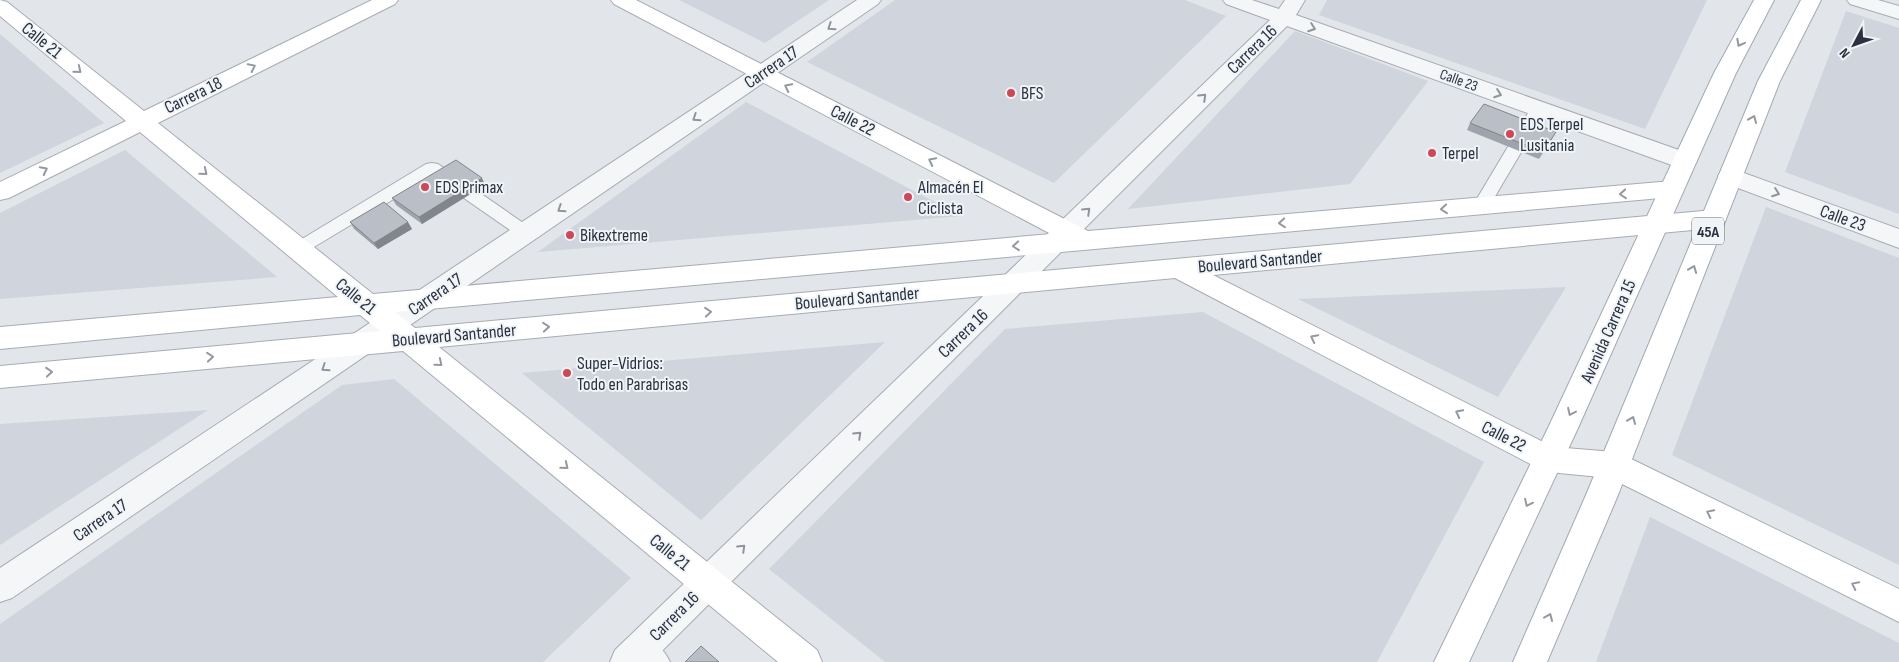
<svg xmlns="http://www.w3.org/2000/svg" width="1899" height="662" viewBox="0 0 1899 662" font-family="'Sofia Sans Condensed',sans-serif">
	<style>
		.built { fill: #d0d4dc }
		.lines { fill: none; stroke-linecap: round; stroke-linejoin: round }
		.lane-casing { stroke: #a7acb4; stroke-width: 2 }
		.street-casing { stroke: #a7acb4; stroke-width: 2 }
		.secondary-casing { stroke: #a7acb4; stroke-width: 2 }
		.primary-casing { stroke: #a1a9b6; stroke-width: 2 }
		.lane { fill: #f4f6f8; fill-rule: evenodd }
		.street { fill: #f4f6f8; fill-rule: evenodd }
		.secondary { fill: #fff; fill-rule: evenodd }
		.primary { fill: #fff; fill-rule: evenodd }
		.wall { fill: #9fa3ab }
		.shaded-wall { fill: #82858b }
		.building { fill: #b9bec7; stroke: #82858b }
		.oneway { stroke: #8f949d }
		.oneway2 { stroke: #9498a0 }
		.poi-dot { fill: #ce4858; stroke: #f1f4f7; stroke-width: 2 }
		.labels { text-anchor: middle; stroke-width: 4; stroke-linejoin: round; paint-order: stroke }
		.far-street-label { font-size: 15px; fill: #2a3242; stroke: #f1f4f7 }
		.shield { fill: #f1f4f7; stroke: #666c78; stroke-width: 1 }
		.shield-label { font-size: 16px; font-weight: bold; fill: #2a3242 }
		.street-label { font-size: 18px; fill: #2a3242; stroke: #f1f4f7 }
		.poi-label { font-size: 18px; fill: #2a3242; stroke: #f1f4f7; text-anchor: start }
	</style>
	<rect width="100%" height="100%" fill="#e2e5ea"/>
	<path class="built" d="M679,0h150l-64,43z
		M895,0h290l41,16 -172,167 -247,-121z
		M1327,0h380l-62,129 -326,-114z
		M1846,11l53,17v186l-114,-42z
		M1295,31l133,50 -78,103 -222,25z
		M0,34l104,89 -104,50z
		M746,102l215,114 -423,36z
		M125,150l152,127 -277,22v-86z
		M1766,207l133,51v307l-227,-110z
		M1566,287l-68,110 -200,-98z
		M1203,312l281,150 -107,200h-492l-116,-93 236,-240z
		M885,342l-184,178 -179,-147z
		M394,379l237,199 -88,84h-543v-38l342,-239z
		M208,410l-208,135v-121z
		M1650,517l249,126v19h-303z"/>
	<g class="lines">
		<defs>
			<path id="lane" d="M1538,103l5,2 3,3 -14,25h-12l-2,-4 15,-24z
				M1515,144l6,1 2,4 -36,61 -6,2 -6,-2 -2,-4 2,-4 34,-57z
				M432,163l6,1 94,65 3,4 -3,4 -6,2 -6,-2 -88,-61 -128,77 -6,2 -6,-2 -3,-4 3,-4 134,-81z
				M642,637c12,4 23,13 28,25h-30l-6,-6 -4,-8 4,-8z"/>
			<path id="street" d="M857,0h24l-3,4 -866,594 -12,4v-34z
				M1223,0h29l27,9 6,-9h20l-9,15 397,140 4,6 -4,6 -8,2 -8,-2 -390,-141 -636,636h-41l5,-12 655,-630 -44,-16z
				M1847,0h31l21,6v13l-49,-15z
				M1730,168l169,61v19l-177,-66 -4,-6 4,-6z"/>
			<path id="secondary" d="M0,0l7,2 137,109 228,-111h26l-3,4 -237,119 215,171 678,-60 -437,-230 -3,-4h25l452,231 584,-50 9,2 3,6 -3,6 -9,2 -1277,115 20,16 1299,-118 9,3 3,6 -3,6 -9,3 -501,47 340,172 61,5 11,4 274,133v33l-289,-144 -61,-6 -11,-4 -363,-190 -736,69 378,303 5,12h-44l-375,-311 -403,37v-22l380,-35 -20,-16 -360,34v-22l338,-30 -198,-165 -131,66 -9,2v-18l126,-61 -126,-105z"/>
			<path id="primary" d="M1754,0h20l-38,73 -158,355 -109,234h-35l114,-234 166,-355z
				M1801,0h20l-41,81 -162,414 -71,167h-34l73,-167 172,-414z"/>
		</defs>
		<use href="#lane" class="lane-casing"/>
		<use href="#street" class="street-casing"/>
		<use href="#secondary" class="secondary-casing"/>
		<use href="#primary" class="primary-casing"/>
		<use href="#lane" class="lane"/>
		<use href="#street" class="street"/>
		<use href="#secondary" class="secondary"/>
		<use href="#primary" class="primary"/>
	</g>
	<path class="wall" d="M1470,123l82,16 -13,20 -72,-29z
		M485,185l-63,39 -26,-19 -4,-7z
		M350,222l62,7 -34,20 -24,-20z"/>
	<path class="shaded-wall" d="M482,178l3,7 -63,39 -3,-7z
		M408,222l4,7 -34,20 -4,-6z"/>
	<path class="building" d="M1484,104l72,28 -13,20 -73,-29z
		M456,160l26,18 -63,39 -27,-19z
		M384,202l24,20 -34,21 -24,-21z
		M701,646l18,16h-34z"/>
	<defs><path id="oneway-chevron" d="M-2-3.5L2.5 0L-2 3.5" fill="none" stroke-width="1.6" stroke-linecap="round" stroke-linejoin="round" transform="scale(1.25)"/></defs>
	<g class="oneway">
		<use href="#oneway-chevron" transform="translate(831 27) rotate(146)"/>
		<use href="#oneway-chevron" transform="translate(1312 28) rotate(20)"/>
		<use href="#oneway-chevron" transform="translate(1498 94) rotate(20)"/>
		<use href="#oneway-chevron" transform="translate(1203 97) rotate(-44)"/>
		<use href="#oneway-chevron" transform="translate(696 118) rotate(146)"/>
		<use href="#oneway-chevron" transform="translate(1776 193) rotate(20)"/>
		<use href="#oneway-chevron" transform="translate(561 209) rotate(146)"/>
		<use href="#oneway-chevron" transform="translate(1087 211) rotate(-44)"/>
		<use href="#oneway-chevron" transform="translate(325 368) rotate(146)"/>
		<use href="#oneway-chevron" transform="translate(858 435) rotate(-44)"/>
		<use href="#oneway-chevron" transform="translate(742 548) rotate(-44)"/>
	</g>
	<g class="oneway2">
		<use href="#oneway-chevron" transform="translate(1740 43) rotate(118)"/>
		<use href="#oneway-chevron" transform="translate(252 67) rotate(-26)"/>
		<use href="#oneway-chevron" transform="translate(78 70) rotate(39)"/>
		<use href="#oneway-chevron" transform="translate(788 87) rotate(-153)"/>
		<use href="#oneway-chevron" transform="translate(1753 119) rotate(-68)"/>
		<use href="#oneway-chevron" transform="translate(932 161) rotate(-153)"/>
		<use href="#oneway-chevron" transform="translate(44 170) rotate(-27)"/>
		<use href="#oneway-chevron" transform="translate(204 172) rotate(39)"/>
		<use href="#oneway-chevron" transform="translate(1623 194) rotate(175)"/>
		<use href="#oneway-chevron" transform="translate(1444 209) rotate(175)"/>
		<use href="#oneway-chevron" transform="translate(1282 223) rotate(175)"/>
		<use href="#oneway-chevron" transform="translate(1016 246) rotate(175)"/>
		<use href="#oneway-chevron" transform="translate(1693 269) rotate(-68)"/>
		<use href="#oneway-chevron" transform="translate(708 312) rotate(-5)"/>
		<use href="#oneway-chevron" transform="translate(546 327) rotate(-5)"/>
		<use href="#oneway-chevron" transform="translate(1314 338) rotate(-153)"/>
		<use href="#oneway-chevron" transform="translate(210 357) rotate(-5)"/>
		<use href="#oneway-chevron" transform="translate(439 363) rotate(39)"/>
		<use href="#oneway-chevron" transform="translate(49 372) rotate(-5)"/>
		<use href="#oneway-chevron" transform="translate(1571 412) rotate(115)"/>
		<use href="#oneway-chevron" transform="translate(1459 413) rotate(-153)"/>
		<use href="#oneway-chevron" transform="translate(1632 420) rotate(-68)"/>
		<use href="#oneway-chevron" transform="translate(565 466) rotate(39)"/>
		<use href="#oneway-chevron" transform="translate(1528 503) rotate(116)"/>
		<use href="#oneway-chevron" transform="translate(1710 513) rotate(-154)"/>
		<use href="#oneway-chevron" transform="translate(1855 585) rotate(-154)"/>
		<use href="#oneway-chevron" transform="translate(1549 617) rotate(-67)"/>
	</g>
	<g class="poi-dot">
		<circle cx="1011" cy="93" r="5"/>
		<circle cx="1510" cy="134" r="5"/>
		<circle cx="1432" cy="153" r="5"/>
		<circle cx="425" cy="187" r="5"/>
		<circle cx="908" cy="197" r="5"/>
		<circle cx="570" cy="235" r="5"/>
		<circle cx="567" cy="373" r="5"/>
	</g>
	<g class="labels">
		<g class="far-street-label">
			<text transform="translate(1459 80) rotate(20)" y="5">Calle 23</text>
		</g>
		<rect class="shield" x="1692" y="217.5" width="32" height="27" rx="4"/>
		<g class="shield-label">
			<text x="1708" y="237">45A</text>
		</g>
		<g class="street-label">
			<text transform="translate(42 40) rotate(39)" y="6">Calle 21</text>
			<text transform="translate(1252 49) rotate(-44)" y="6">Carrera 16</text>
			<text transform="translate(771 67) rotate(-34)" y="6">Carrera 17</text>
			<text transform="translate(193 95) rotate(-26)" y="6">Carrera 18</text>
			<text transform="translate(853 120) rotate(27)" y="6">Calle 22</text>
			<text transform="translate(1843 218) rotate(20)" y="6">Calle 23</text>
			<text transform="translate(1260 261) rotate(-5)" y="6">Boulevard Santander</text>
			<text transform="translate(435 294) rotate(-34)" y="6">Carrera 17</text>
			<text transform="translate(356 296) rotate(39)" y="6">Calle 21</text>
			<text transform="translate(857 298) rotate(-5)" y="6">Boulevard Santander</text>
			<text transform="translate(1608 331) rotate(-66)" y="6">Avenida Carrera 15</text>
			<text transform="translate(963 333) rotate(-44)" y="6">Carrera 16</text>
			<text transform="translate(454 335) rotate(-5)" y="6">Boulevard Santander</text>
			<text transform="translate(1504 436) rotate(27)" y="6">Calle 22</text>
			<text transform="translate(100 520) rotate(-34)" y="6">Carrera 17</text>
			<text transform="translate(670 552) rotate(39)" y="6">Calle 21</text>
			<text transform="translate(674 616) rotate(-45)" y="6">Carrera 16</text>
		</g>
		<g class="poi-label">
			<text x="1021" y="99">BFS</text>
			<text x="1520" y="130">EDS Terpel<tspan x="1520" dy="21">Lusitania</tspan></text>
			<text x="1442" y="159">Terpel</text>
			<text x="435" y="193">EDS Primax</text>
			<text x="918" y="193">Almacén El<tspan x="918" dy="21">Ciclista</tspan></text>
			<text x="580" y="241">Bikextreme</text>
			<text x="577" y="369">Super-Vidrios:<tspan x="577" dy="21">Todo en Parabrisas</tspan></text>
		</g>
	</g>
	<g transform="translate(1854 45) rotate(229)" stroke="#f1f4f7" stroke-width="4" paint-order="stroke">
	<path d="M0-4L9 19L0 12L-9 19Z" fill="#2a3242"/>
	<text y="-8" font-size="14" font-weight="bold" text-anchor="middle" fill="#2a3242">N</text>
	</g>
</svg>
